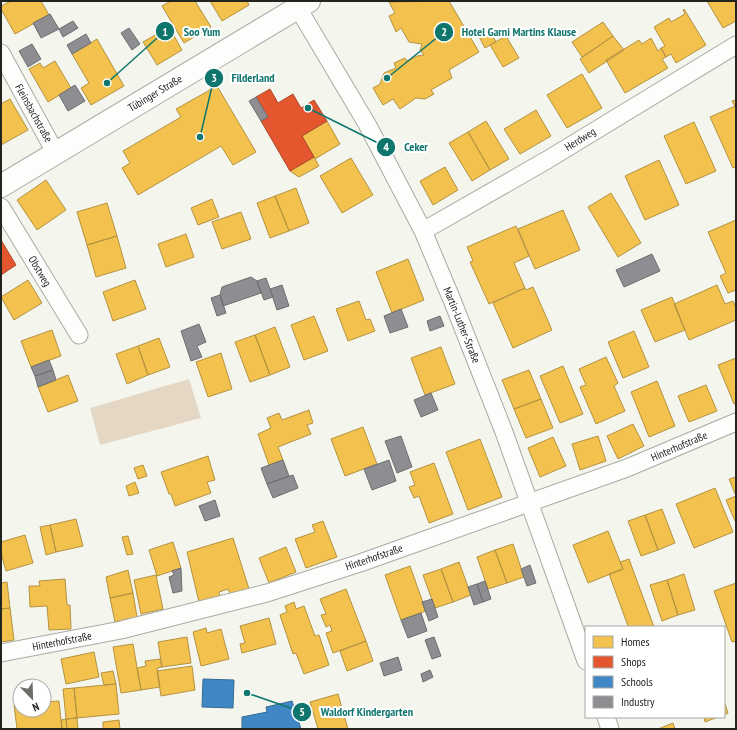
<svg xmlns="http://www.w3.org/2000/svg" width="737" height="730" viewBox="0 0 737 730" font-family="'PT Sans Narrow',sans-serif">
	<style>
		.green { fill: #e4d8c5 }
		.homes { fill: #f2c14e; stroke: #b49240 }
		.shops { fill: #e4572e; stroke: #aa482a }
		.schools { fill: #3f88c5; stroke: #376a93 }
		.industry { fill: #8d8d92; stroke: #6d6e70 }
		.lines { fill: none; stroke-linecap: round; stroke-linejoin: round }
		.street-casing { stroke: #a9aaa5; stroke-width: 19 }
		.secondary-casing { stroke: #a9aaa5; stroke-width: 24 }
		.street { stroke: #fdfefc; stroke-width: 17 }
		.secondary { stroke: #fdfefc; stroke-width: 22 }
		.labels { text-anchor: middle; stroke-width: 4; stroke-linejoin: round; paint-order: stroke }
		.street-label { font-size: 11px; fill: #23241f; stroke: #fff }
		.leader { fill: none; stroke: #0f766e; stroke-width: 1.5 }
		.callout-dot { fill: #0f766e; stroke: #fff; stroke-width: 1.5 }
		.mark-label { font-size: 12px; text-anchor: middle; font-weight: bold; fill: #fff }
		.callout-label { font-size: 12px; text-anchor: middle; font-weight: bold; fill: #0f766e; stroke: #fff; stroke-width: 4; stroke-linejoin: round; paint-order: stroke }
	</style>
	<rect width="100%" height="100%" fill="#f4f6ee"/>
	<path class="green" d="M189,379l12,39 -101,27 -10,-37z"/>
	<path class="homes" d="M11,1h30l8,14 -34,19 -14,-25v-3z
		M171,1h24l16,26 -27,16 -22,-37z
		M210,1h37l2,4 -27,16z
		M449,1l30,51 -30,18 3,8 -21,12 3,4 -9,5 -9,-1 -16,11 -7,-10 -10,6 -10,-17 7,-4 4,-11 12,-5 -2,-5 11,-5 2,3 10,-5 7,-1 -4,-5 2,-6 -13,-2 -8,-14 -5,4 -7,-16 6,-3 -6,-11z
		M707,1h29v20l-13,7z
		M684,9l22,36 -30,18 -5,-9 -5,3 -5,-9 4,-2 -11,-19 15,-9 2,4 14,-8 -2,-4z
		M603,22l10,14 -31,21 -10,-15z
		M169,27l13,23 -25,15 -14,-23z
		M489,29l7,13 -11,6 -7,-13z
		M506,36l13,22 -16,9 -13,-22z
		M613,36l11,14 -35,23 -9,-14z
		M651,38l7,13 3,-3 5,9 -4,2 6,9 -43,25 -19,-33 33,-20 3,4z
		M97,39l27,47 -33,19 -10,-17 8,-5 -17,-29z
		M55,61l16,27 -23,14 -19,-33 11,-6 3,5z
		M582,74l20,34 -35,20 -20,-33z
		M217,86l39,66 -23,13 -12,-19 -83,49 -16,-27 8,-5 -7,-12 58,-34 -5,-8z
		M10,99l18,31 -27,15v-41z
		M736,100v67l-3,1 -23,-51 25,-11 -3,-5z
		M536,110l15,26 -31,18 -16,-25z
		M327,121l13,23 -25,15 -13,-23z
		M486,121l23,38 -19,11 -22,-38z
		M694,122l22,49 -30,13 -22,-48z
		M468,132l22,38 -18,11 -23,-38z
		M314,157l5,9 -20,11 -9,-6z
		M351,158l22,37 -31,18 -22,-37z
		M659,160l20,45 -34,15 -20,-44z
		M445,167l13,23 -25,15 -13,-24z
		M46,180l20,30 -29,20 -20,-30z
		M296,188l13,35 -20,8 -14,-35z
		M611,193l30,50 -23,14 -30,-50z
		M275,196l14,35 -19,7 -13,-35z
		M212,199l7,18 -21,8 -7,-17z
		M107,203l10,33 -30,9 -10,-33z
		M563,210l17,40 -45,19 -17,-40z
		M241,212l10,27 -29,10 -10,-27z
		M736,220v70l-8,3 -8,-17 6,-3 -18,-41z
		M516,226l13,30 -15,7 11,25 -36,16 -19,-42 3,-1 -6,-14z
		M186,234l8,23 -28,10 -8,-23z
		M117,236l9,32 -30,9 -9,-32z
		M408,259l16,41 -32,13 -16,-41z
		M28,280l14,23 -28,17 -13,-23z
		M135,280l11,29 -33,12 -10,-29z
		M717,285l8,19 8,-3 3,7v12l-47,20 -15,-36z
		M533,287l19,43 -39,18 -20,-45 32,-15 1,2z
		M672,297l13,33 -30,12 -14,-32z
		M359,301l7,19 4,-1 5,12 -27,10 -12,-32z
		M314,316l14,35 -24,9 -13,-35z
		M275,327l15,40 -20,8 -15,-40z
		M52,330l9,26 -30,11 -10,-26z
		M634,331l15,36 -26,11 -15,-36z
		M255,335l15,40 -20,7 -15,-40z
		M159,338l11,29 -22,8 -10,-29z
		M138,346l10,29 -21,9 -11,-30z
		M441,347l14,37 -30,11 -14,-37z
		M221,353l11,36 -24,8 -12,-35z
		M606,357l12,26 -4,3 11,25 -29,13 -16,-37 6,-2 -7,-16z
		M736,358v45l-2,1 -16,-39z
		M563,366l20,48 -23,9 -20,-47z
		M529,370l12,29 -27,10 -12,-29z
		M68,375l10,26 -30,11 -10,-25z
		M657,381l18,45 -26,11 -18,-45z
		M706,385l11,26 -28,11 -11,-26z
		M541,399l12,29 -27,10 -12,-29z
		M309,410l4,13 -6,2 4,9 -33,13 5,13 -14,5 -11,-31 13,-6 -4,-10 12,-5 3,7z
		M633,424l11,22 -26,13 -11,-23z
		M363,427l14,37 -32,12 -14,-37z
		M598,436l8,25 -26,9 -8,-26z
		M553,437l13,29 -26,11 -12,-29z
		M480,439l22,58 -34,13 -22,-58z
		M208,456l7,24 -8,2 4,11 -36,13 -4,-12h-2l-8,-22z
		M434,463l19,51 -24,9 -10,-27 -5,2 -5,-11 6,-2 -5,-13z
		M143,465l4,11 -9,3 -4,-11z
		M736,477v43l-1,1 -9,-21 10,-4 -7,-17z
		M135,482l4,11 -10,3 -3,-10z
		M715,488l18,44 -39,16 -18,-44z
		M662,509l13,34 -17,7 -13,-35z
		M645,515l13,35 -17,6 -13,-35z
		M76,519l7,27 -27,6 -6,-27z
		M323,521l14,36 -31,11 -11,-29 20,-7 -3,-7z
		M50,525l6,27 -10,3 -6,-28z
		M608,531l15,38 -35,14 -15,-38z
		M25,535l8,28 -27,8 -5,-18v-11z
		M128,536l5,18 -6,1 -5,-18z
		M233,538l16,51 -19,5 -2,-5 -9,3 1,5 -21,5 -12,-50z
		M173,542l8,26 -24,8 -8,-26z
		M513,544l11,33 -17,6 -12,-33z
		M286,547l10,25 -27,11 -10,-25z
		M495,550l12,33 -19,6 -11,-32z
		M629,559l25,68h-28l2,-1 -19,-52 14,-5 -3,-7z
		M459,562l12,33 -18,7 -12,-33z
		M410,566l16,45 -25,9 -16,-45z
		M441,569l12,33 -18,6 -12,-33z
		M128,570l5,23 -23,5 -4,-21z
		M684,574l11,36 -17,5 -11,-35z
		M156,575l7,34 -22,5 -7,-34z
		M65,579l2,26h3l1,24 -22,1 -2,-24 -17,1 -1,-21h11l-1,-5z
		M667,580l11,35 -16,6 -12,-36z
		M7,582l3,26 -9,1v-26z
		M736,583v58l-4,1 -18,-51z
		M346,589l20,52 -33,12 -7,-20 6,-2 -2,-6 -4,2 -5,-12 5,-1 -6,-15z
		M133,593l4,24 -22,5 -5,-24z
		M294,602l2,7 8,-3 11,30 4,-1 10,30 -25,9 -8,-21 -3,1 -13,-39 7,-3 -2,-6z
		M10,608l4,32 -13,2v-33z
		M269,618l7,26 -34,9 -2,-9 5,-1 -5,-17z
		M206,628l1,5 14,-4 8,30 -28,7 -8,-34z
		M187,637l4,26 -29,4 -4,-25z
		M366,641l7,20 -26,10 -7,-20z
		M133,644l8,46 -20,3 -8,-46z
		M94,652l5,25 -33,7 -5,-25z
		M160,659l2,8 -5,1 3,19 -19,3 -4,-22 9,-2 -1,-5z
		M192,666l3,24 -34,6 -4,-25z
		M113,671l3,13 -12,1 -3,-12z
		M116,684l3,30 -42,4 -3,-30z
		M74,688l3,30 -11,1 -3,-30z
		M338,694l10,35h-30l-8,-27z
		M59,701l3,28h-45l-3,-24h6v5h24v-8z
		M724,701l4,12 -4,2z
		M704,717h14l-13,5z
		M77,718l1,11h-11l-1,-10z
		M66,719l1,10h-5l-1,-9z
		M119,720l1,9h-17v-7z
		M673,723l2,6h-17z"/>
	<path class="shops" d="M270,89l8,14 15,-9 8,14 13,-8 13,21 -25,15 12,21 -24,14 -29,-50 7,-4 -12,-20z
		M1,240l15,25 -15,10z"/>
	<path class="schools" d="M203,679l31,1 -1,28 -31,-1z
		M292,701l9,28h-59v-12l25,-5 -1,-5z"/>
	<path class="industry" d="M50,14l9,15 -18,9 -8,-15z
		M73,21l5,7 -15,9 -4,-8z
		M129,28l11,16 -8,6 -11,-17z
		M86,34l5,9 -19,11 -5,-9z
		M32,44l9,15 -13,8 -9,-16z
		M75,85l10,16 -17,10 -9,-16z
		M256,97l12,20 -7,4 -12,-20z
		M652,254l8,17 -36,16 -8,-17z
		M251,277l6,4 4,12 -38,13 -3,-11 2,-8z
		M266,278l7,19 -9,3 -7,-19z
		M282,285l7,21 -12,4 -7,-21z
		M220,295l6,18 -9,3 -6,-18z
		M401,309l7,18 -18,6 -6,-17z
		M440,316l4,10 -14,5 -3,-10z
		M199,324l7,18 -9,4 5,11 -11,4 -10,-30z
		M49,360l4,10 -18,6 -4,-9z
		M53,370l3,10 -18,7 -3,-11z
		M431,393l7,17 -17,7 -7,-17z
		M401,436l11,31 -15,6 -12,-32z
		M283,460l6,16 -22,8 -6,-16z
		M389,460l7,21 -24,9 -8,-21z
		M293,475l5,13 -25,10 -6,-14z
		M215,500l5,16 -15,5 -6,-15z
		M530,565l6,18 -9,3 -6,-17z
		M181,568l1,23 -9,2 -4,-16 5,-2 -2,-4z
		M485,581l6,18 -8,3 -6,-18z
		M477,584l6,18 -9,3 -6,-18z
		M432,599l6,18 -9,4 -7,-19z
		M421,613l6,18 -19,7 -7,-18z
		M434,637l7,19 -9,3 -7,-19z
		M398,657l4,13 -18,6 -4,-13z
		M430,670l3,7 -10,5 -2,-8z"/>
	<g class="lines">
		<defs>
			<path id="street" d="M298,8l69,116 56,107 29,69 52,132 82,229
				M1,53l54,99
				M1,207l78,128
				M423,231l124,-71 189,-115
				M1,653l120,-23 146,-37 93,-30 267,-95 109,-46
				M606,717l4,12"/>
			<path id="secondary" d="M1,186l308,-185"/>
		</defs>
		<use href="#street" class="street-casing"/>
		<use href="#secondary" class="secondary-casing"/>
		<use href="#street" class="street"/>
		<use href="#secondary" class="secondary"/>
	</g>
	<g class="labels">
		<g class="street-label">
			<text transform="translate(155 93) rotate(-31)" y="4">Tübinger Straße</text>
			<text transform="translate(34 113) rotate(61)" y="4">Fleinsbachstraße</text>
			<text transform="translate(580 139) rotate(-32)" y="4">Herdweg</text>
			<text transform="translate(40 271) rotate(59)" y="4">Obstweg</text>
			<text transform="translate(462 325) rotate(68)" y="4">Martin-Luther-Straße</text>
			<text transform="translate(679 446) rotate(-23)" y="4">Hinterhofstraße</text>
			<text transform="translate(374 557) rotate(-19)" y="4">Hinterhofstraße</text>
			<text transform="translate(62 641) rotate(-11)" y="4">Hinterhofstraße</text>
		</g>
	</g>
	<path class="leader" d="M107 83L165 31M387 78L444 32M200 137L214 78M308 108L386 147M247 693L302 712"/>
	<g class="callout-dot">
		<circle cx="107" cy="83" r="4"/>
		<circle cx="387" cy="78" r="4"/>
		<circle cx="200" cy="137" r="4"/>
		<circle cx="308" cy="108" r="4"/>
		<circle cx="247" cy="693" r="4"/>
		<circle cx="165" cy="31" r="10"/>
		<circle cx="444" cy="32" r="10"/>
		<circle cx="214" cy="78" r="10"/>
		<circle cx="386" cy="147" r="10"/>
		<circle cx="302" cy="712" r="10"/>
	</g>
	<g class="mark-label">
		<text x="165" y="36">1</text>
		<text x="444" y="36">2</text>
		<text x="214" y="82">3</text>
		<text x="386" y="151">4</text>
		<text x="302" y="716">5</text>
	</g>
	<g class="callout-label">
		<text x="202" y="36">Soo Yum</text>
		<text x="519" y="36">Hotel Garni Martins Klause</text>
		<text x="253" y="82">Filderland</text>
		<text x="416" y="151">Ceker</text>
		<text x="367" y="716">Waldorf Kindergarten</text>
	</g>
	<rect width="737" height="730" fill="none" stroke="#23241f" stroke-width="4"/>
	<rect x="585" y="626" width="140" height="92" fill="#ffffff" stroke="#a7a7a5"/>
	<rect x="593" y="636" width="20" height="12" fill="#f2c14e" stroke="#a7a7a5"/>
	<text x="621" y="646" font-size="12" fill="#23241f">Homes</text>
	<rect x="593" y="656" width="20" height="12" fill="#e4572e" stroke="#a7a7a5"/>
	<text x="621" y="666" font-size="12" fill="#23241f">Shops</text>
	<rect x="593" y="676" width="20" height="12" fill="#3f88c5" stroke="#a7a7a5"/>
	<text x="621" y="686" font-size="12" fill="#23241f">Schools</text>
	<rect x="593" y="696" width="20" height="12" fill="#8d8d92" stroke="#a7a7a5"/>
	<text x="621" y="706" font-size="12" fill="#23241f">Industry</text>
	<g transform="translate(32 698) rotate(157)"><circle r="19" fill="#ffffff" stroke="#a7a7a5"/>
	<path d="M0-3L7 15L0 10L-7 15Z" fill="#6c6e67"/>
	<text y="-6" font-size="11" font-weight="bold" text-anchor="middle" fill="#23241f">N</text>
	</g>
</svg>
